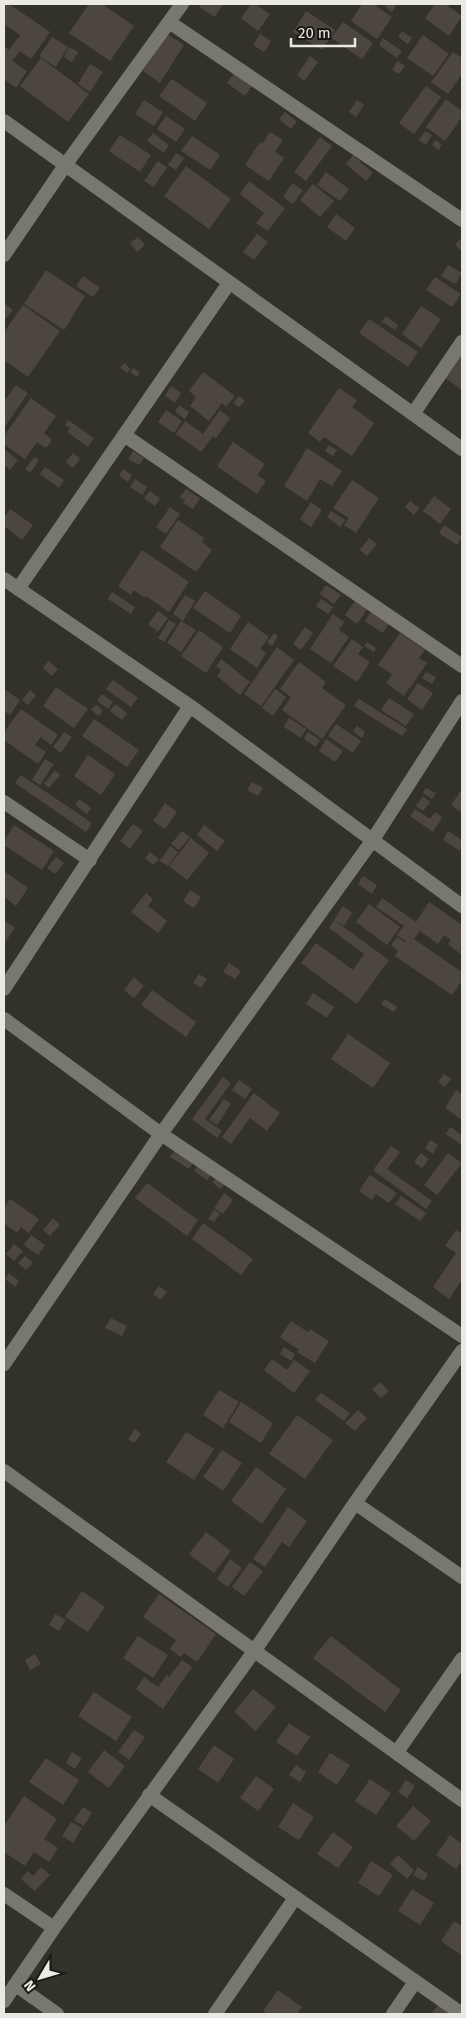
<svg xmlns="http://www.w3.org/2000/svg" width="466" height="2018" viewBox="0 0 466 2018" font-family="'Fira Sans',sans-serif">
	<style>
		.building { fill: #4d463f }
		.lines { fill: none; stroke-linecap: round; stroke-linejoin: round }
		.minor { stroke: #79786e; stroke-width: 14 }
	</style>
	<rect width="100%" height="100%" fill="#333229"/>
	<path class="building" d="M4,4h5l41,28 -19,27 -11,-8 -8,10 15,10 -11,17 -12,-9v-33l5,4 11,-15 -16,-11z
		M89,4h13l32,22 -24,35 -41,-28z
		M201,4h22l-8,13 -16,-10z
		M251,4h4l15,10 -12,17 -17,-13z
		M362,4h11l19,13 -15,22 -26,-18z
		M387,4h10l-5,8 -7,-5z
		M435,4h10l17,12 -13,20 -24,-18z
		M306,11l29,19 -13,20 -29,-18z
		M343,22l30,21 -11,16 -31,-21z
		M402,31l10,7 -4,6 -10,-7z
		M167,34l17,11 -24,38 -17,-12z
		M260,34l11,7 -7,11 -11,-7z
		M423,35l26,19 -16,22 -26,-18z
		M52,37l16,10 -12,20 -17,-11z
		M383,38l19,13 -5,7 -18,-13z
		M69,47l9,5 -6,10 -8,-5z
		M453,52l9,6v16l-14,20 -17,-12z
		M310,56l8,6 -14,19 -7,-6z
		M41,58l48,36 -21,28 -48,-36z
		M398,61l7,5 -6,8 -7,-4z
		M90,64l13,8 -13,20 -12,-8z
		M234,73l18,13 -7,10 -18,-13z
		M172,79l35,24 -12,18 -36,-25z
		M426,86l15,11 -27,37 -15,-11z
		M446,99l16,12v6l-17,24 -19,-14z
		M144,100l19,12 -9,14 -19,-12z
		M357,100l7,5 -8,12 -7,-5z
		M285,112l12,10 -6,7 -12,-10z
		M166,116l19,13 -9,13 -19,-13z
		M425,131l7,4 -6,10 -7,-5z
		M270,132l13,8 -8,12 9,6 -15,23 -24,-16 15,-23 2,2z
		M153,133l16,12 -5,8 -17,-12z
		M120,135l31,20 -11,17 -31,-21z
		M192,136l28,19 -10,15 -29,-19z
		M320,137l12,9 -26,35 -12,-9z
		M436,140l6,5 -4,5 -6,-5z
		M176,153l8,5 -8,12 -8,-5z
		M353,155l20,18 -7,8 -20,-17z
		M158,161l9,6 -13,20 -10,-6z
		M186,166l45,33 -22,30 -45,-33z
		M326,172l23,17 -9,12 -23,-16z
		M249,181l36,27 -17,23 -12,-8 8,-10 -24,-19z
		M292,183l11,7 -10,14 -10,-7z
		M313,184l21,17 -14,16 -20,-17z
		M336,214l19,14 -9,13 -19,-14z
		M257,234l11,8 -14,18 -11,-8z
		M138,237l7,8 -8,7 -7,-9z
		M462,237v14l-7,-6z
		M448,265l14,8 -7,11 -14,-8z
		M46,270l39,26 -21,34 -40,-26z
		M83,276l17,12 -7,9 -17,-11z
		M435,277l26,17 -9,13 -26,-17z
		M4,303l9,7 -8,9 -1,-1z
		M23,305l37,26 -32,46 -24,-17v-28z
		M421,306l20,13 -20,29 -19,-14z
		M386,316l12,9 -3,5 -13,-8z
		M369,319l49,33 -10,15 -49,-34z
		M462,354v36l-17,-12z
		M125,363l5,6 -3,4 -7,-6z
		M133,368l7,4 -3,5 -7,-5z
		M203,372l32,24 -9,11 -4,-4 -13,18 -19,-15 6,-9 -7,-6z
		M16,385l12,8 -24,35v-27z
		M171,386l10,7 -6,10 -10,-7z
		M339,388l18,12 -5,7 22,16 -22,33 -28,-19 -4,5 -12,-9z
		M239,396l6,5 -6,6 -6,-4z
		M31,398l25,18 -12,17 8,7 -6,8 -9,-6 -12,17 -21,-15v-8z
		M179,405l10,7 -4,7 -10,-7z
		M166,410l16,11 -8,12 -16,-11z
		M220,410l10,8 -14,20 -3,-2 -12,16 -25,-18 9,-13 18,13z
		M68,420l26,18 -6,9 -21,-15 3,-4 -5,-3z
		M233,442l32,22 -8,11 9,6 -9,13 -40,-28z
		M329,445l8,5 -4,6 -8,-5z
		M307,448l35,23 -10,15 -12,-7 -13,22 -23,-15z
		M4,449l14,11 -8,10 -6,-5z
		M133,451l11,7 -5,7 -11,-6z
		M73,453l7,6 -7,9 -7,-6z
		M34,457l5,3 -9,13 -5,-4z
		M45,467l19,13 -5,8 -19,-14z
		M123,469l9,6 -4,7 -9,-6z
		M135,479l12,8 -5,8 -12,-8z
		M352,480l27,18 -23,35 -12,-8 5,-7 -16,-10z
		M186,489l4,3 -6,8 -4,-3z
		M150,491l10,8 -5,7 -11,-8z
		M190,492l10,6 -7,11 -10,-6z
		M434,496l17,13 -11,15 -17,-13z
		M410,501l9,7 -5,7 -9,-8z
		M311,502l11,8 -11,17 -11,-8z
		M170,507l10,7 -14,20 -10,-7z
		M10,509l23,16 -11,15 -18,-14v-8z
		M331,511l14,9 -5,7 -13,-10z
		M178,520l26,18 -2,4 10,8 -16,22 -36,-25z
		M444,525l18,12 -5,8 -18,-12z
		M369,538l8,6 -10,12 -7,-6z
		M142,550l47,32 -20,30 -23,-16 -1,2 -11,-8 -3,5 -13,-9z
		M326,585l15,10 -7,9 -14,-10z
		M205,591l36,25 -11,17 -37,-25z
		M112,592l23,15 -4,7 -23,-15z
		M185,595l10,6 -12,20 -10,-7z
		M358,597l12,8 -13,19 -12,-9z
		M321,599l12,8 -5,7 -12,-8z
		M372,610l18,12 -7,11 -18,-12z
		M158,611l10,7 -10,14 -10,-8z
		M333,614l11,8 -5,8 10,7 -18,26 -21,-14z
		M169,620l7,4 -12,18 -6,-4z
		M181,621l15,9 -15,22 -14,-9z
		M248,622l21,15 -9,12 6,4 -9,15 -27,-19z
		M305,627l8,6 -12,17 -8,-6z
		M199,630l24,17 -17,26 -25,-17z
		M274,633l4,3 -6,10 -5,-4z
		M400,633l25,17 -6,8 8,5 -23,33 -18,-13 6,-9 -14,-9z
		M352,639l11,8 -5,7 12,8 -13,20 -24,-16z
		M367,642l9,6 -2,4 -10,-6z
		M277,647l17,13 -33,46 -17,-12z
		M221,659l29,23 -10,13 -23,-19 4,-6 -5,-4z
		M48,661l10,8 -6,7 -9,-8z
		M299,662l27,20 -4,6 24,17 -24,34 -40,-29 9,-13 -11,-8z
		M426,672l10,5 -4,7 -10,-6z
		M113,680l25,18 -7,9 -25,-18z
		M418,683l15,10 -11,17 -15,-11z
		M56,687l32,22 -14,19 -31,-22z
		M4,689l16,11 -10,15 -6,-4z
		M275,689l11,8 -13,19 -11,-8z
		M30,690l6,5 -8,10 -6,-5z
		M102,694l11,8 -5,7 -11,-8z
		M389,698l25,16 -8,12 -25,-16z
		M359,699l48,30 -5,7 -48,-30z
		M115,704l12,9 -5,7 -12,-9z
		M97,705l6,6 -5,5 -7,-7z
		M21,709l37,26 -7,10 -10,-8 -6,8 11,7 -8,12 -34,-24v-8z
		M289,718l17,11 -5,9 -17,-11z
		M94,719l45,31 -12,17 -45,-31z
		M336,724l25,17 -8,12 -25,-17z
		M357,726l8,6 -3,6 -9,-7z
		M64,732l8,5 -11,16 -8,-6z
		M308,732l12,8 -4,7 -12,-8z
		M326,739l17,12 -8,11 -16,-11z
		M88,755l27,19 -14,21 -27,-19z
		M45,759l9,5 -14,21 -8,-5z
		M55,770l5,5 -11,13 -5,-4z
		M21,775l71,48 -6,9 -71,-49z
		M252,782l11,6 -5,8 -11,-6z
		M426,788l10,5 -4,6 -9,-6z
		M462,789v24l-11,-8z
		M423,796l7,6 -7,9 -7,-5z
		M79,799l12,9 -4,6 -12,-9z
		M165,803l12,9 -12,17 -12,-8z
		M415,809l15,10 5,-7 7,5 -9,15 -23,-16z
		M133,824l10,7 -13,18 -10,-8z
		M14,825l40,26 -12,19 -38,-25v-4z
		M204,825l21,16 -8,10 -20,-16z
		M182,831l8,6 -11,13 -8,-6z
		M448,831l14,9 -2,11 -17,-11z
		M191,838l18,15 -22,27 -18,-14z
		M170,846l8,6 -10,14 -8,-5z
		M150,852l9,7 -6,6 -8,-7z
		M56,857l8,6 -9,11 -8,-6z
		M4,871l24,17 -12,18 -12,-9z
		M363,876l14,9 -5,9 -14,-10z
		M190,890l11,7 -7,11 -11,-7z
		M146,893l7,6 -5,7 19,15 -9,12 -27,-21z
		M382,898l34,24 13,-20 33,23v30l-14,-11 3,-4 -7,-5 -6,9 -18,-13 -6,8 48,33v9l-10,14 -57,-39 3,-5 -7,-6 6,-8 8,5 1,-1 -9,-6 7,-9 -28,-19z
		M369,904l31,23 -13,18 -31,-23z
		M343,906l9,7 -8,13 -10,-6z
		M4,920l11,8 -11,16z
		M334,920l55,40 -32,44 -56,-41 15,-20 37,27 11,-16 -35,-26z
		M229,963l12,8 -6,8 -12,-7z
		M199,974l8,5 -6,9 -8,-5z
		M134,977l10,9 -10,12 -10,-8z
		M152,990l44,32 -10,15 -45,-32z
		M313,993l21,14 -7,11 -21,-14z
		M385,999l12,8 -3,5 -13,-8z
		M348,1034l42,29 -17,25 -42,-29z
		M444,1074l7,5 -6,8 -7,-5z
		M223,1077l8,6 -26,36 17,12 -5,7 -25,-19z
		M239,1080l13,9 -7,10 -13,-9z
		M456,1090l6,4v26l-17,-12z
		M254,1093l26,20 -13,18 -17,-13 -19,26 -9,-7z
		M224,1099l7,5 -14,21 -8,-5z
		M450,1127l12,8v10l-16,-11z
		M430,1140l8,5 -5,9 -8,-6z
		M391,1146l9,6 -13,17 45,32 -6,8 -53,-39z
		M175,1150l18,13 -4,6 -19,-12z
		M421,1153l8,6 -7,9 -8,-6z
		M448,1153l14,10 -25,32 -13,-10z
		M198,1164l14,9 -5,7 -13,-9z
		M370,1175l27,18 -8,10 -13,-9 -4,6 -13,-9z
		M217,1177l8,7 -5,5 -8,-7z
		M147,1183l51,37 -11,16 -52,-38z
		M224,1193l9,7 -10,14 -9,-6z
		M401,1196l25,17 -6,8 -25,-17z
		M10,1199l29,20 -10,14 -8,-6 -4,6 -13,-10v-15z
		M214,1210l6,4 -6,8 -6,-3z
		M53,1218l7,7 -10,11 -7,-6z
		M203,1223l50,36 -12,16 -49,-36z
		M456,1230l6,4v46l-13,19 -16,-12 23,-34 -11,-7z
		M31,1235l14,10 -7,10 -14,-10z
		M14,1244l9,7 -9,10 -8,-7z
		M25,1256l8,7 -7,7 -8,-7z
		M9,1273l10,8 -4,6 -10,-8z
		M159,1286l8,6 -7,8 -7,-6z
		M111,1318l16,8 -5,10 -17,-8z
		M291,1321l17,11 2,-3 19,12 -14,22 -18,-11 2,-2 -19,-13z
		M284,1347l11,7 -4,7 -11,-7z
		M272,1359l15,11 7,-10 16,11 -16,22 -30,-23z
		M380,1382l9,9 -8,7 -9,-9z
		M219,1390l20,12 -16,26 -20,-13z
		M321,1393l29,20 -6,8 -29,-21z
		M241,1402l32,21 -12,20 -32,-21z
		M358,1410l9,8 -12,13 -10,-8z
		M297,1415l36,25 -28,39 -36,-25z
		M135,1429l6,5 -7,9 -6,-4z
		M186,1432l28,17 -20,31 -28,-18z
		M222,1450l20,13 -19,28 -20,-14z
		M256,1467l30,22 -24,35 -31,-23z
		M288,1507l19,14 -18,26 -7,-5 -17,25 -12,-8z
		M206,1532l25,19 -17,22 -25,-19z
		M230,1559l12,9 -14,19 -11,-8z
		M250,1562l13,9 -19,25 -12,-9z
		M82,1591l23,16 -17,25 -23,-15z
		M159,1594l57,40 -19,28 -13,-9 -3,4 -11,-8 6,-9 -33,-23z
		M55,1614l11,6 -7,11 -10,-6z
		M138,1636l30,19 -15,23 -30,-20z
		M331,1636l70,54 -16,22 -72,-54z
		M35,1654l6,10 -11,6 -5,-10z
		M182,1660l10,7 -29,42 -27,-20 8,-12 14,10 9,-12 2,2z
		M253,1689l23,18 -20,24 -22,-19z
		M94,1692l38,25 -16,24 -38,-25z
		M289,1723l21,14 -13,19 -21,-14z
		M134,1730l11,7 -16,23 -11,-8z
		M214,1745l20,14 -16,24 -20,-14z
		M104,1750l21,16 -16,22 -21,-16z
		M72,1752l10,6 -7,11 -9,-6z
		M330,1753l20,12 -13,20 -19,-13z
		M46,1758l33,22 -16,25 -34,-23z
		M296,1765l10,7 -6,10 -11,-7z
		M256,1776l18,13 -16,22 -18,-13z
		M370,1779l21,14 -15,22 -21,-14z
		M406,1780l9,6 -8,12 -9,-6z
		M24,1796l33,23 -13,20 14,9 -9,14 -15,-10 -9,14 -21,-14v-26z
		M293,1803l21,14 -15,23 -21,-13z
		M413,1806l18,15 -17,20 -18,-15z
		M83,1807l9,6 -8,13 -10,-6z
		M71,1822l11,6 -9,15 -11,-7z
		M333,1832l20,15 -15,21 -21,-14z
		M450,1835l12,9v17l-6,8 -20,-14z
		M398,1855l16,15 -7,9 -17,-15z
		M371,1861l22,14 -14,21 -21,-13z
		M41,1867l9,8 -15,16 -14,-12 7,-8 5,5z
		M418,1867l10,7 -4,7 -11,-6z
		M412,1889l22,14 -14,22 -22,-14z
		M454,1921l8,5 -1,29 -20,-14z
		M278,1990l24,17 -5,7h-29l-5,-3z
		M438,2005l12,9h-19z"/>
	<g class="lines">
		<path class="minor" d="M169,22l293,198
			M4,121l458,328
			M4,255l62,-91 116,-160
			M413,414l49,-72
			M124,435l338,231
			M4,579l186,127 272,200
			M18,589l211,-306
			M4,802l86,58
			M4,989l186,-283
			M4,1019l157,115 301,202
			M4,1364l157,-230 211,-293 90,-140
			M4,1471l458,329
			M355,1503l107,74
			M397,1752l65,-93
			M149,1795l313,219
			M4,1894l50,34
			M16,1985l41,29
			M4,2001l50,-73 201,-278 100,-147 107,-152
			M215,2014l80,-116
			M393,2014l22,-32"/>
	</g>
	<rect width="466" height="2018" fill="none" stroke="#eae9e3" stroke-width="10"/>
	<g transform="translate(40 1978) rotate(232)" stroke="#1a1915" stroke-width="4" paint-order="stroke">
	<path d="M0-4L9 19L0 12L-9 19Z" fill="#eae9e3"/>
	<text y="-8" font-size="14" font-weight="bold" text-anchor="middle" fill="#eae9e3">N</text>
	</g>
	<path d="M291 38v8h64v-8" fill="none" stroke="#eae9e3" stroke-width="2.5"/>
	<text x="298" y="38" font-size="15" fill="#eae9e3" stroke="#1a1915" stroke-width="4" paint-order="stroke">20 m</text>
</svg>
